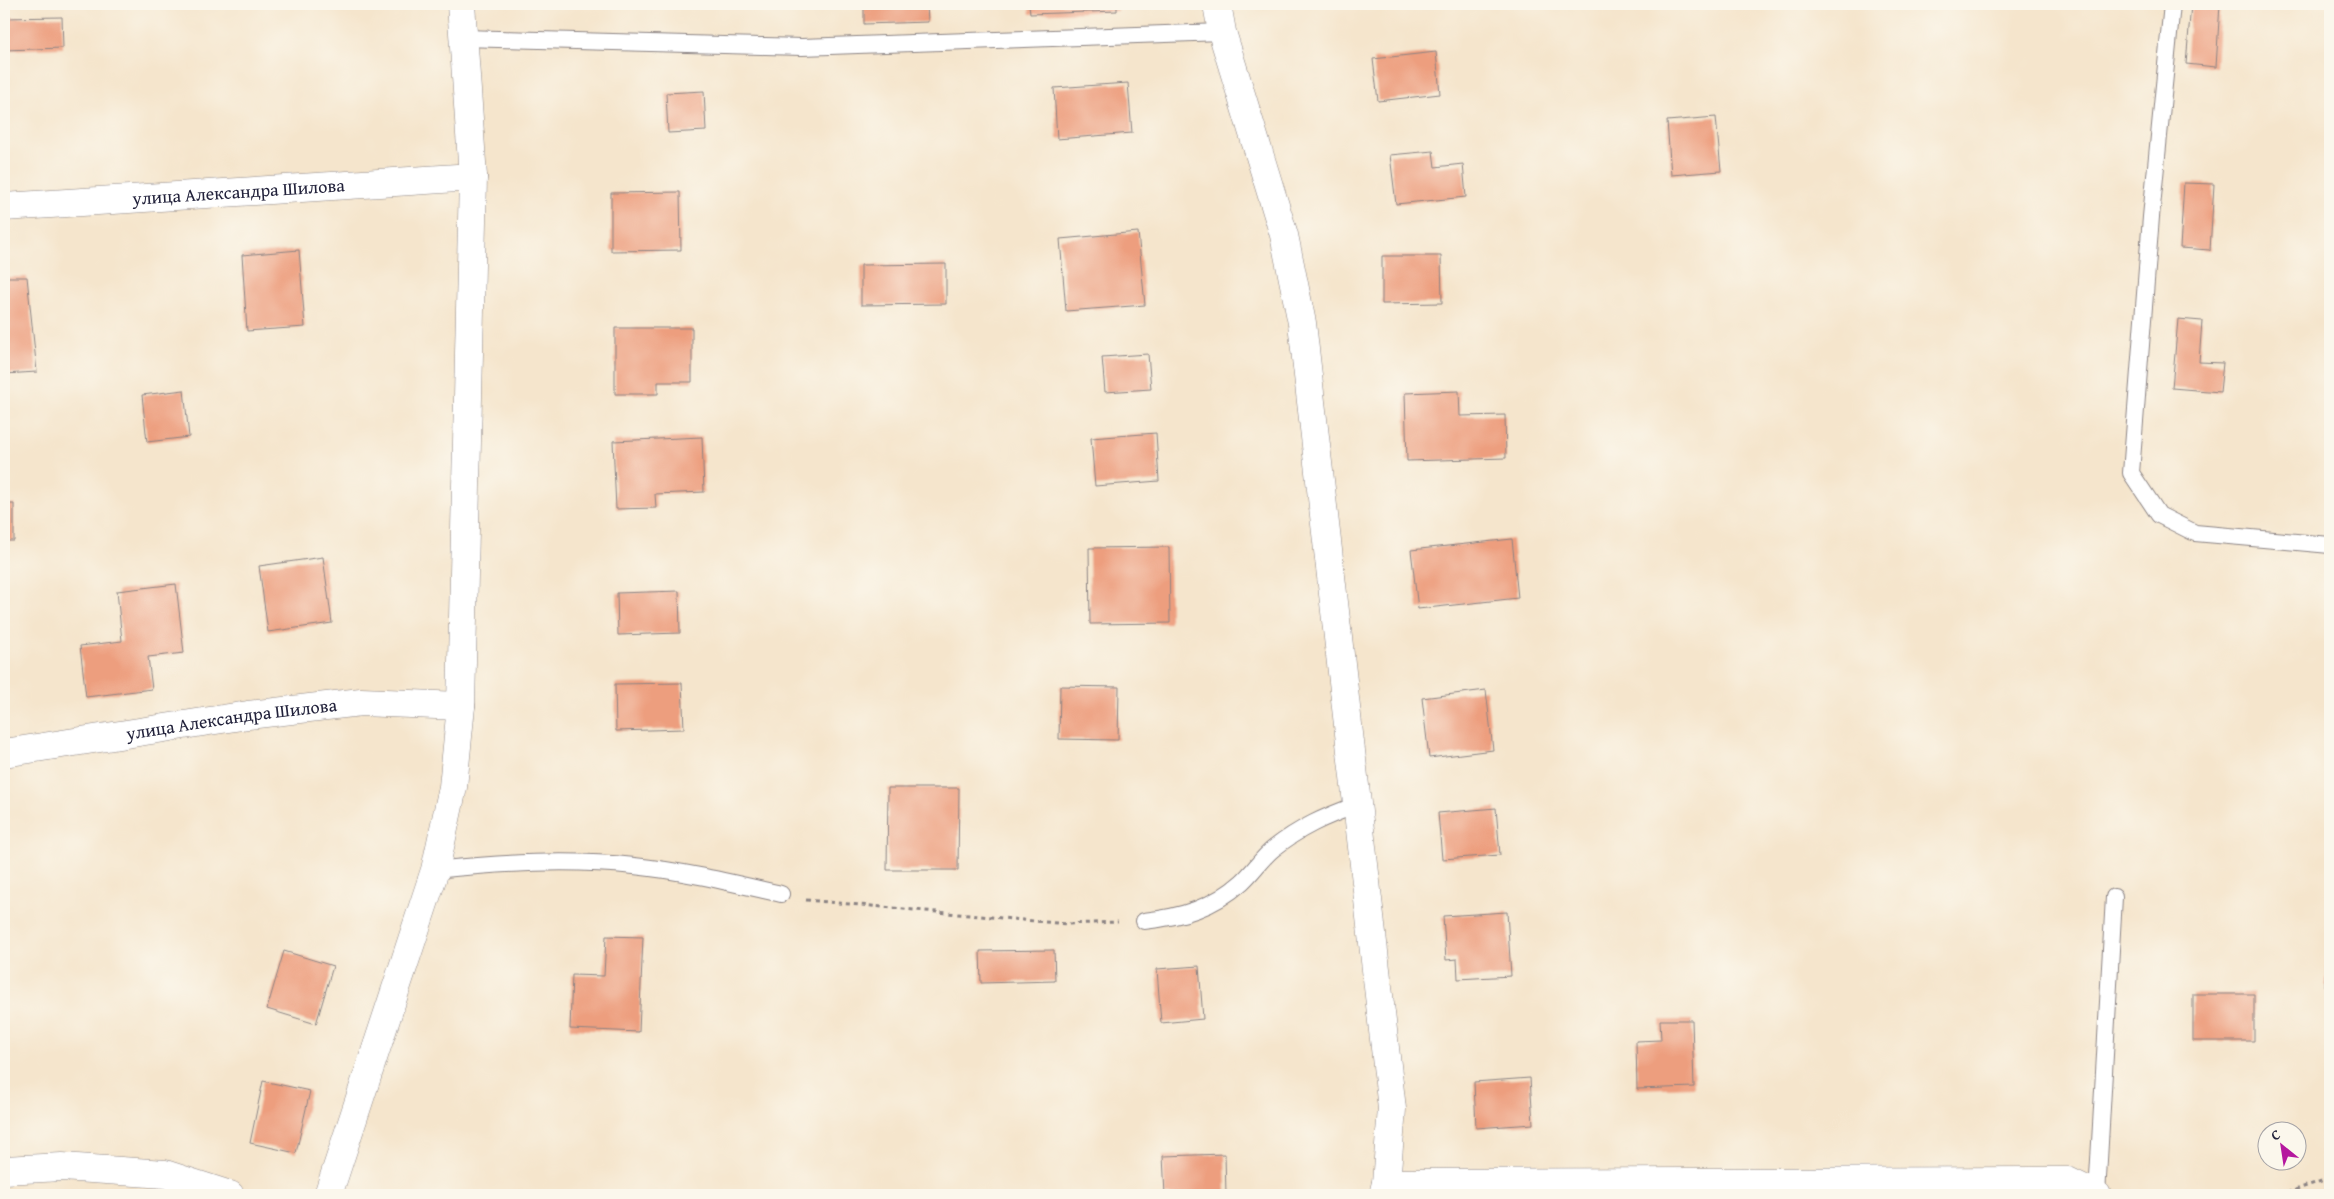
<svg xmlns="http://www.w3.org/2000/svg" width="2334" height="1199" viewBox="0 0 2334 1199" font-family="'Gentium Book Plus',serif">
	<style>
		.building { fill: #ed9e7e }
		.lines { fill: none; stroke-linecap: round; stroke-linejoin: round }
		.service-casing { stroke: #8c8484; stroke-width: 18 }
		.minor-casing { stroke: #8c8484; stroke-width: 29 }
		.path { stroke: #8c8484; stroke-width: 3; stroke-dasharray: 4 4; stroke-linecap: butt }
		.service { stroke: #fff; stroke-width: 16 }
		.minor { stroke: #fff; stroke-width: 28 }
		.labels { text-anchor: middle; stroke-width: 4; stroke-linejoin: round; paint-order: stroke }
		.street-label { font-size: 18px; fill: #22223b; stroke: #fbf7ec }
	</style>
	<rect width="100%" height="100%" fill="#fbf7ec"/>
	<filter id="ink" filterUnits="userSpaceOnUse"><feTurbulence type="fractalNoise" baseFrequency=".02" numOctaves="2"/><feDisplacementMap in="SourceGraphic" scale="10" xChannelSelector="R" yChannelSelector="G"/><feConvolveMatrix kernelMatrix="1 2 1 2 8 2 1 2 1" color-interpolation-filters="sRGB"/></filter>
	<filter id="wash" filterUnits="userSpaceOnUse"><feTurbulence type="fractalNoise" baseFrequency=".0096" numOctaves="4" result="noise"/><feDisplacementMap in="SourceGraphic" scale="20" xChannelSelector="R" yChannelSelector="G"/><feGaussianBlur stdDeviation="1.12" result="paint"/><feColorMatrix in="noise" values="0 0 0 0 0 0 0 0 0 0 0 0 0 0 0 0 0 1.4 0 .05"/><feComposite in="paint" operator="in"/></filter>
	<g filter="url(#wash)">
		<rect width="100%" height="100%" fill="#f5e5cc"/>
		<g id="blocks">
			<path class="building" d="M864,4h63l1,18 -64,2z
				M1029,4h88v7l-87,3z
				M2191,4h29l-4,63 -30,-3z
				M62,17l1,31 -59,2v-32z
				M1436,52l4,42 -62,7 -5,-42z
				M1128,83l4,50 -75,6 -3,-51z
				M704,91l2,40 -38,2 -2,-40z
				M1716,117l5,54 -50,4 -4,-54z
				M1433,151l2,16 28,-3 3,33 -70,7 -6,-49z
				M2184,183l30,1 -4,66 -30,-2z
				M680,192l1,58 -70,1v-58z
				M1138,232l7,73 -79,6 -6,-72z
				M299,250l6,77 -58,4 -5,-76z
				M1382,256h59l1,47 -60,1z
				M946,264v40l-85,1v-40z
				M4,277h23l10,95 -33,2z
				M2178,319l24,2 -3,41 24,1 -3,29 -48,-4z
				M615,328h77v54h-34v12h-43z
				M1148,354l3,35 -46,3 -3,-35z
				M184,390l5,47 -42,5 -5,-47z
				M1459,391l1,25 45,-1 1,43 -99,3 -2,-68z
				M1156,433l3,48 -64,5 -4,-48z
				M702,437l2,55 -49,2 1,14 -40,1 -3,-68z
				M4,504h10v37h-10z
				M1512,539l6,59 -100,11 -7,-59z
				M1169,547l1,76 -80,1 -1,-76z
				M323,557l9,66 -64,9 -9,-66z
				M176,584l8,69 -36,4 4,32 -66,8 -6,-51 42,-5 -5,-50z
				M679,591l1,42 -62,2 -1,-42z
				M682,683l2,46 -68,2 -1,-47z
				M1060,686l59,1 -1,53 -59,-1z
				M1486,690l7,60 -64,8 -7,-60z
				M888,788h71l-1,82h-71z
				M1496,808l4,47 -58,4 -4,-46z
				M1507,912l4,64 -53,3 -1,-20 -11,1 -3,-44z
				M2327,930h3v57h-5z
				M606,936l37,1 -4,95 -69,-3 2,-54 32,1z
				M1054,950l1,31 -74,2 -1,-32z
				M284,951l49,15 -17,58 -49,-15z
				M1199,966l4,53 -42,4 -4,-54z
				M2193,994h61v47h-61z
				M1660,1020h32l2,67 -57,2 -1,-48 25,-1z
				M1530,1078l3,46 -57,4 -2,-46z
				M263,1081l47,10 -14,62 -46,-10z
				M1225,1154l1,41h-61l-2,-39z"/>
		</g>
	</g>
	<g filter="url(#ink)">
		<use href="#blocks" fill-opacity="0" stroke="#8c8484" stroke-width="1"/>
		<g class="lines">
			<defs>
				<path id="service" d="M2172,4l-21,213 -20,256 28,42 36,18 135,12
					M463,38l339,9 420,-15
					M435,870c67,-7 133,-11 199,-4 50,5 98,17 147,28
					M1144,921c37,-4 69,-13 98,-39 11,-10 19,-23 31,-33 26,-21 53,-33 84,-44
					M2097,1195l17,-298"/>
				<g id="minor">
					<path d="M1217,4l5,28 62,203 18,88 90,786 -6,74 -3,12"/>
					<path id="s1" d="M4,207l469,-30"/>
					<path id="s2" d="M4,753l244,-38 113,-13 100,4"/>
					<path d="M4,1170l58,-3 103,7 65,21"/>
					<path d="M1386,1183l682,-2 29,14"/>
					<path d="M328,1195l107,-325 18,-83 8,-81 12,-529 -12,-173"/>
				</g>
			</defs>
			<use href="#service" class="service-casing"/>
			<use href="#minor" class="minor-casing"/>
			<path class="path" d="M806,900l261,24 51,-2
				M2280,1195l50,-17"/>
			<use href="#service" class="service"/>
			<use href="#minor" class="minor"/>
		</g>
	</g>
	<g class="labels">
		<g class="street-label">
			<text dy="6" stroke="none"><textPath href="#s1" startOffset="235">улица Александра Шилова</textPath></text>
			<text dy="6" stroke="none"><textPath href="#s2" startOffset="230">улица Александра Шилова</textPath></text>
		</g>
	</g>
	<rect width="2334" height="1199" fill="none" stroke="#fbf7ec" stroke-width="20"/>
	<g transform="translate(2282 1146) rotate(330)"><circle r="24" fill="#fbf7ec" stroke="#a4a2a5"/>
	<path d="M0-4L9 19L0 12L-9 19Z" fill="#b5179e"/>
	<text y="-8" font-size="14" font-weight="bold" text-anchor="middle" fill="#22223b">С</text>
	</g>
</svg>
